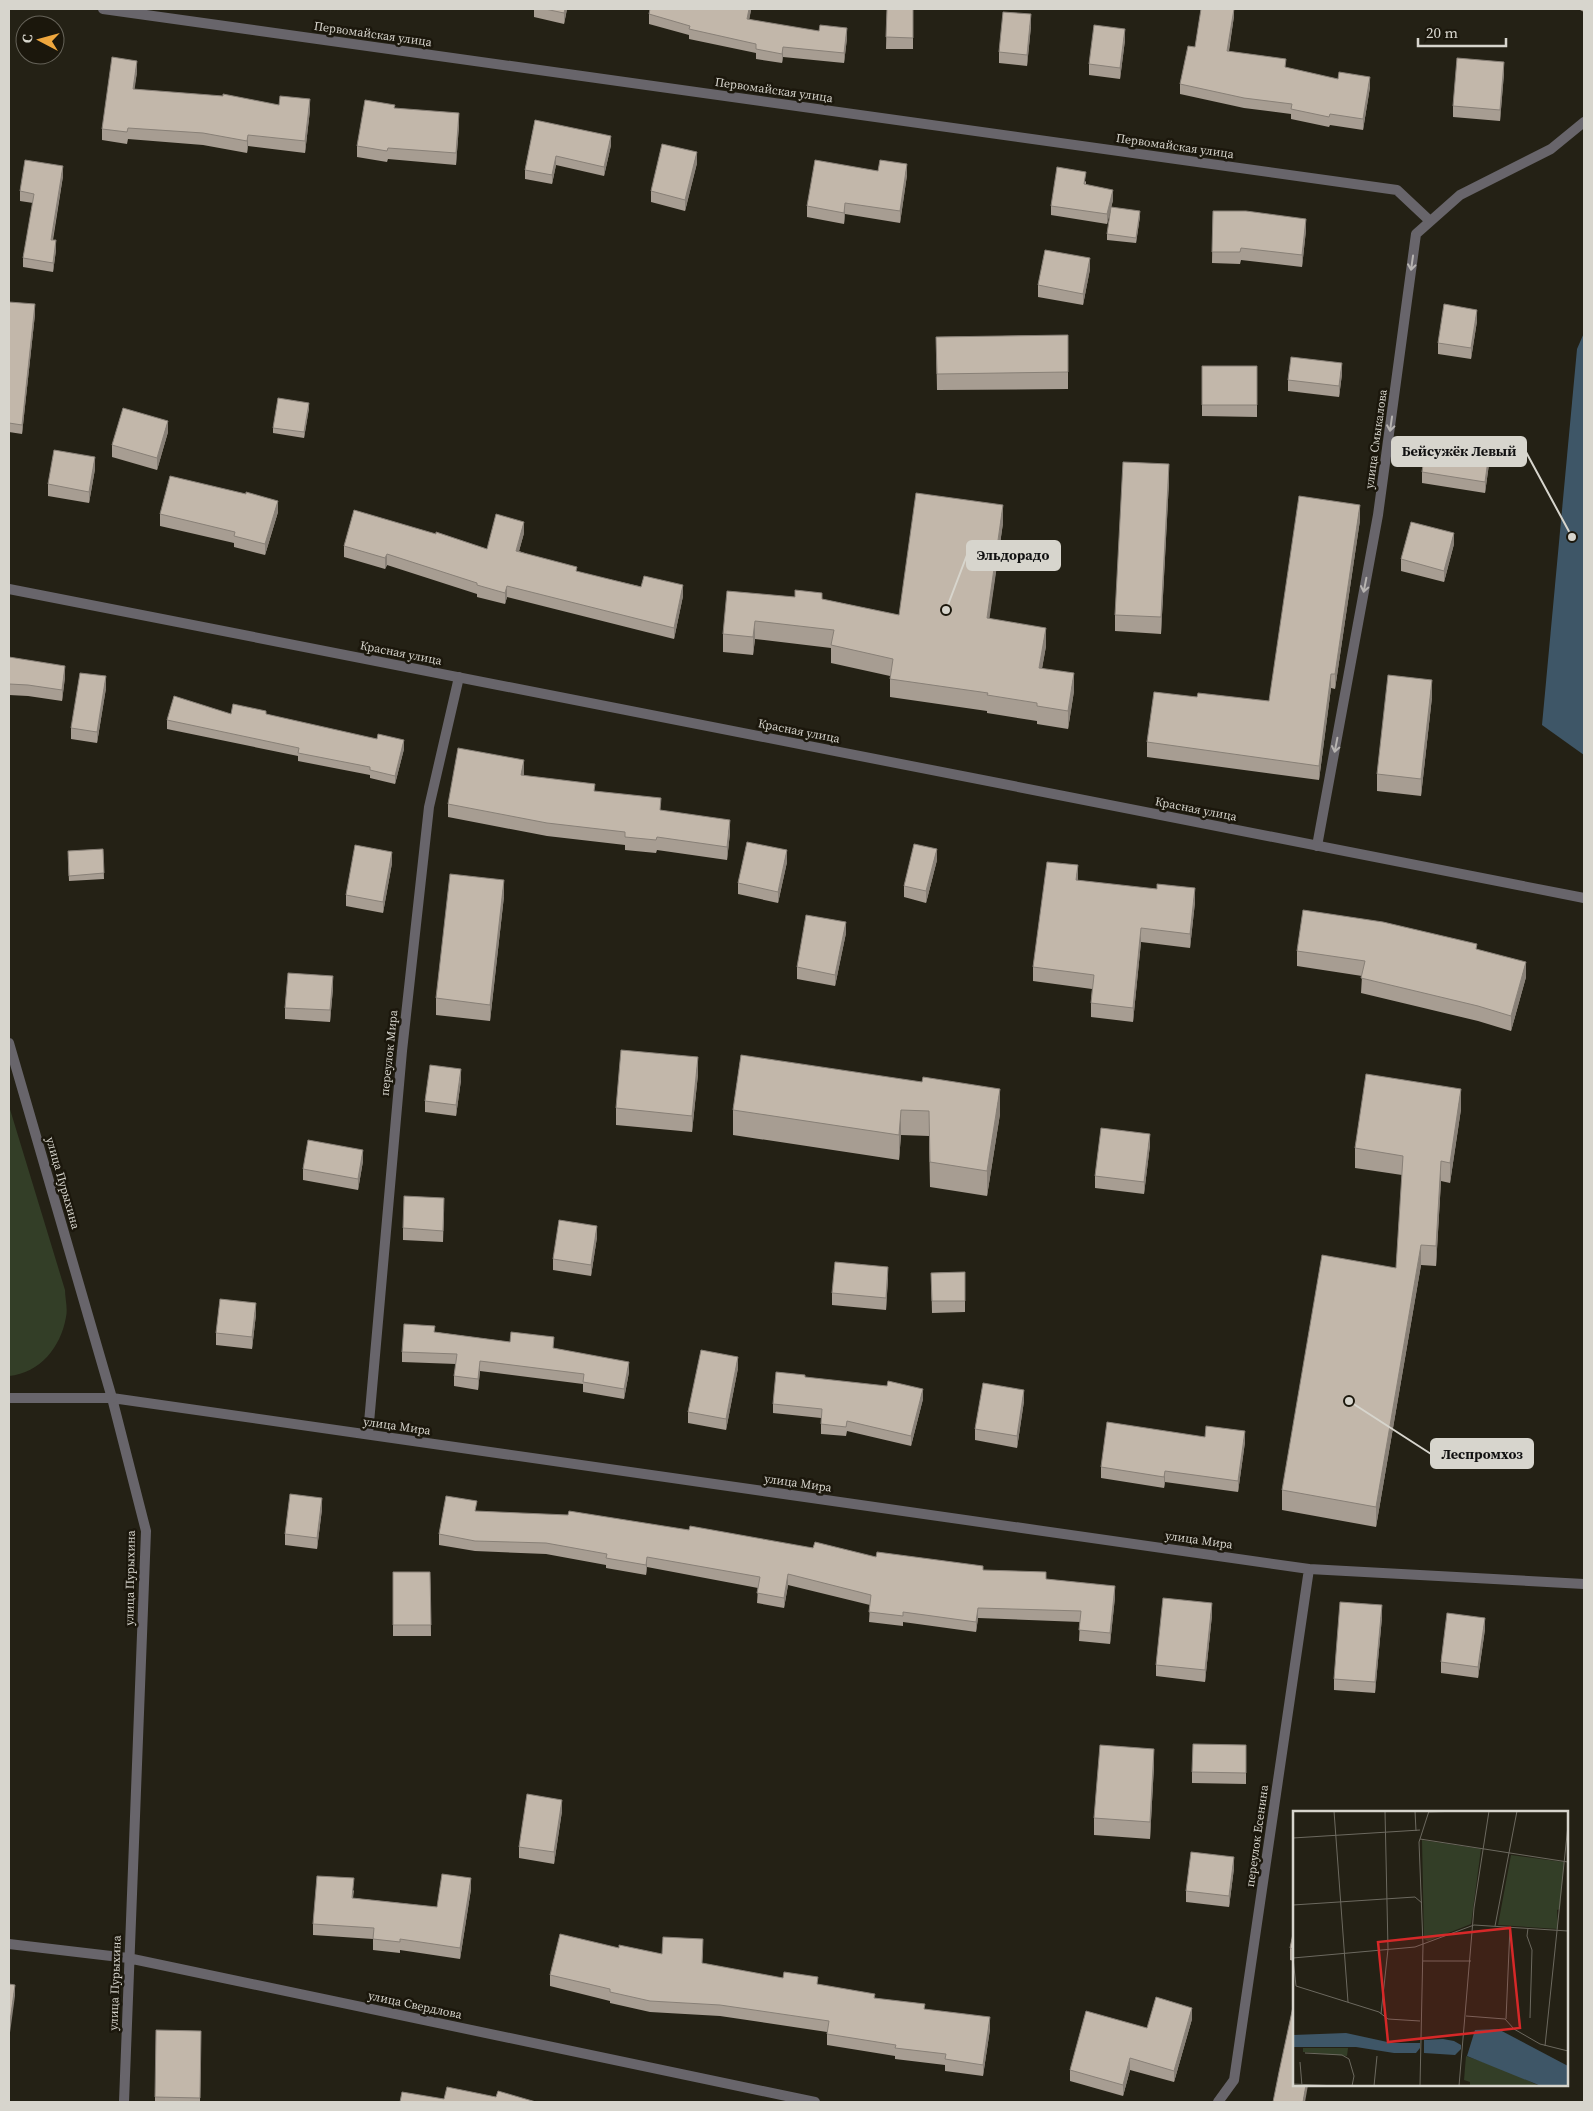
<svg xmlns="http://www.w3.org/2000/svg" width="1593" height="2111" viewBox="0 0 1593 2111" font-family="'Source Serif 4',serif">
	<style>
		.green { fill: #333e27 }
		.water { fill: #3e5667 }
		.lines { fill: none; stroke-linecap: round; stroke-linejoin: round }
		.minor { stroke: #68656b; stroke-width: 10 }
		.tertiary { stroke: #68656b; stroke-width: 10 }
		.wall { fill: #a79d92 }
		.shaded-wall { fill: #888077 }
		.building { fill: #c2b7aa; stroke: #888077 }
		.oneway { stroke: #b6b3b0 }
		.labels { text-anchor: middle; stroke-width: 5; stroke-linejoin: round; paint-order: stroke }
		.street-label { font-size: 12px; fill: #d7d5cd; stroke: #1b170c }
		.inset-road { fill: none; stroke: #6c695f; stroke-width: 1 }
		.view { fill: #d62828; fill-opacity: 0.15; stroke: #d62828; stroke-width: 2.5 }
		.inset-edge { fill: none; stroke: #d7d5cd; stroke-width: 2.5 }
		.leader { fill: none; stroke: #d7d5cd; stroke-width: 2 }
		.callout-dot { fill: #d7d5cd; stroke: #1b170c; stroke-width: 2 }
		.callout { fill: #d7d5cd; stroke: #d7d5cd; stroke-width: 2 }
		.callout-label { font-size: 14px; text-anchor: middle; font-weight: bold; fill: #111 }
	</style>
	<rect width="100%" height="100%" fill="#242115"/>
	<path class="green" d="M9,1106l56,184c0,8 3,19 1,27 -5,30 -26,56 -57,59z"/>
	<path class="water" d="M1584,333v422l-42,-30 35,-376z"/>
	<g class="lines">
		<path class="minor" d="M103,9l1294,181 33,31
			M1317,846l61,-331 38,-281 44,-39 91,-46 33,-27
			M368,1434l34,-383 27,-244 30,-130
			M9,1944l119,14 687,144
			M124,2102l22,-571 -34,-133 1197,171 275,15
			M1218,2102l16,-22 75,-511"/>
		<path class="tertiary" d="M9,589l1575,309
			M9,1043l103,355h-103"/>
	</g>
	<path class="wall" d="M534,9h33l-3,15 -30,-7z
		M751,9l-2,11 98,18 -3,25 -61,-6 -1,6 -26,-4v-6l-67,-14v-4l-40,-11v-10z
		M887,9h26v40h-27z
		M1234,9v7l-5,35 57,17 84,19 -7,43 -33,-5 -1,2 -38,-8v-5l-47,-6 -64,-14v-10l15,-37z
		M1578,9h6v3z
		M1031,26l-4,40 -28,-3v-11z
		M1125,40l-5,39 -31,-4v-11z
		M137,72l-3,17 176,21 -5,43 -57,-7 -1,7 -44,-8 -75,-6 -1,5 -25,-4v-11z
		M1504,73l-4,48 -47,-4v-11z
		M395,108l64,17 -3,40 -68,-6 -1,3 -30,-5v-11z
		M535,120l76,25 -7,31 -48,-11 -4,19 -27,-5v-9z
		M697,163l-12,48 -34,-9v-11z
		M878,171l29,4 -7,48 -55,-9 -1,10 -37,-7v-11z
		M63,176l-10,64 3,10 -3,22 -30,-5v-9l10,-55 -13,-2v-10z
		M1086,181v3l27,16 -6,24 -56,-9v-9z
		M1213,211l93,19 -4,37 -61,-7 -1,4 -28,-1z
		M1140,216l-4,27 -29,-3v-6z
		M1090,269l-7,36 -45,-8v-12z
		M9,302l26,12 -13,120 -13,-2z
		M1477,321l-6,38 -33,-5v-11z
		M1068,335v54l-131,1 -1,-53z
		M1202,366h55v51l-55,-1z
		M1342,374l-3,23 -51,-6v-11z
		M309,408l-5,30 -31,-5v-5z
		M168,432l-11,38 -45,-13v-12z
		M1489,464l-4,29 -63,-10v-11z
		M95,469l-6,34 -41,-7v-12z
		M1169,481l-8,153 -46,-3v-16z
		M278,512l-13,43 -31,-8v-4l-74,-17v-12z
		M1360,520l-25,169 -4,-1 -12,92 -172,-23v-15l50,-45 72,4z
		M1003,523l-14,95 57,28 -4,22 32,23 -6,38 -31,-5v-3l-50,-8v-2l-97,-14v-21l-59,-13v-15l-76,-9 -2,16 -30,-3v-18l72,-37 27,2 77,16z
		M524,533l-5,18 58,21 106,24 -9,43 -167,-42 -2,7 -28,-7v-3l-90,-29 -2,4 -41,-12v-11l143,3z
		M1454,544l-10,38 -43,-11v-12z
		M9,644v13l56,20 -3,24 -34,-5 -19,-1z
		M106,688l-9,55 -26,-4v-11z
		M1432,697l-11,99 -44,-5v-17z
		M231,714h35l138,35 -9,35 -25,-6v-3l-72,-14v-5l-131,-27v-9z
		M524,774v2l71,16 66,18 69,23 -3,27 -70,-10 -1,3 -31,-3v-5l-78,-9 -99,-19v-13z
		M103,849l1,30 -35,2 -1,-24z
		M937,860l-11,43 -22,-6v-11z
		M787,862l-9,41 -40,-9v-11z
		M392,863l-9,50 -37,-7v-11z
		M1078,881l117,21 -5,46 -49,-6 -8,80 -42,-5v-14l1,-14 -59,-8v-14z
		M504,896l-14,125 -54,-6v-17z
		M846,933l-11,53 -38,-7v-12z
		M1477,949l49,28 -15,54 -33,-10 -117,-28 1,-17 -65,-10v-15z
		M333,988l-3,34 -45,-3v-11z
		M741,1055l259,59 -13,82 -57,-9 -1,-51 -28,-1 -2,25 -166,-25v-25z
		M698,1074l-6,58 -76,-7v-17z
		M461,1080l-5,36 -31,-4v-11z
		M1461,1109l-11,74 -9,-2 -5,85 -15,-1 -45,262 -94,-17v-20l114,-222 6,-93 -47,-7v-20z
		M1150,1145l-6,49 -49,-6v-12z
		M363,1161l-5,29 -55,-10v-11z
		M444,1209l-1,33 -40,-2v-12z
		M597,1237l-6,39 -38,-6v-11z
		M965,1272v40l-33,1 -1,-40z
		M888,1278l-2,32 -54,-5v-12z
		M256,1314l-4,35 -36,-4v-12z
		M435,1332l119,16 75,24 -5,27 -41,-7v-8l-103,-13 -2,19 -24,-4v-10l2,-12 -54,-2v-10z
		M738,1368l-12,62 -38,-7v-11z
		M805,1377l118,22 -12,47 -64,-15 -1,5 -25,-2v-16l-48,-5v-9z
		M1024,1401l-7,47 -42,-8v-11z
		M1205,1437l40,5 -7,50 -73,-10 -1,6 -63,-10v-11z
		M322,1509l-5,40 -32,-4v-11z
		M477,1511l212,19 187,27 170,22 69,18 -5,47 -31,-3 1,-19 -102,-4 -2,14 -73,-10v4l-34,-4 1,-17 -82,-20 -4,23 -27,-5 1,-15 -111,-21 -1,8 -40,-7v-3l-60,-11 -71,-3 -36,-6v-11z
		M393,1572h37l1,64h-38z
		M1212,1615l-7,67 -49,-6v-11z
		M1382,1617l-7,76 -41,-3v-11z
		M1485,1629l-7,49 -37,-5v-11z
		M1246,1745v39l-54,-1v-11z
		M1154,1765l-4,74 -56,-4v-17z
		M562,1811l-8,53 -35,-6v-11z
		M1234,1868l-5,39 -43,-5v-11z
		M471,1889l-11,70 -60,-9v3l-27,-3v-11l-60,-4v-11l41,-34 -1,8 84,9z
		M1294,1929v32l-4,-1v-12z
		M619,1948l43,6 41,-4 -1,13 116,22 107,24 65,20 -7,47 -38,-5v-6l-50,-6v-3l-68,-11v-13l-107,-16 -70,-4 -40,-9v-2l-60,-15v-11z
		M1192,2019l-18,63 -44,-12 -7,26 -53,-15v-11l77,-42z
		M201,2031l-1,71h-45v-5z"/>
	<path class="shaded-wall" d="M565,9h2l-3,15v-11z
		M749,9h2v2l-4,18v-10z
		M1234,9v7l-7,46v-11z
		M1031,14v12l-4,40v-11z
		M847,28v10l-3,25v-10z
		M1125,29v11l-5,39v-11z
		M783,47v10l-1,6v-9z
		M137,61v11l-4,29v-12z
		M1504,62v11l-4,48v-11z
		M1370,77v10l-7,43v-11z
		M310,99v11l-5,43v-12z
		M459,113v12l-3,40v-12z
		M248,135v11l-1,7v-12z
		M611,136v9l-7,31v-9z
		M697,152v11l-12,48v-11z
		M556,156v9l-4,19v-9z
		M907,164v11l-7,48v-12z
		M63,166v10l-12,73v-9z
		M1113,190v10l-6,24v-10z
		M845,203v11l-1,10v-11z
		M1140,211v5l-4,27v-5z
		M1306,219v11l-4,37v-12z
		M56,240v10l-3,22v-9z
		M1090,258v11l-7,36v-11z
		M35,304v10l-13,120v-9z
		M1477,310v11l-6,38v-11z
		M1342,363v11l-3,23v-11z
		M309,403v5l-5,30v-6z
		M168,421v11l-11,38v-12z
		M1489,453v11l-4,29v-11z
		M95,457v12l-6,34v-11z
		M1169,464v17l-8,153v-17z
		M278,501v11l-13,43v-11z
		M1003,505v18l-16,113v-18z
		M1360,505v15l-25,169v-15z
		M524,522v11l-8,29v-11z
		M1454,533v11l-10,38v-11z
		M387,554v11l-2,4v-11z
		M683,585v11l-9,43v-11z
		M507,586v11l-2,7v-11z
		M755,621v18l-2,16v-18z
		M1046,628v18l-7,40v-18z
		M65,666v11l-3,24v-11z
		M1074,673v18l-6,38v-18z
		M1331,674v14l-12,92v-14z
		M106,676v12l-9,55v-11z
		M1432,680v17l-11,99v-17z
		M404,740v9l-9,35v-8z
		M524,760v14l-3,14v-13z
		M730,820v13l-3,27v-13z
		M937,849v11l-11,43v-12z
		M787,850v12l-9,41v-11z
		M392,852v11l-9,50v-11z
		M1078,865v14l-2,15v-14z
		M504,880v16l-14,125v-16z
		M1195,888v14l-5,46v-14z
		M846,922v11l-11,53v-11z
		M1141,928v14l-8,80v-14z
		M1526,962v15l-15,54v-15z
		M333,976v12l-3,34v-12z
		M698,1057v17l-6,58v-16z
		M461,1069v11l-5,36v-11z
		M1000,1089v25l-13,82v-25z
		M1461,1089v20l-11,74v-20z
		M901,1110v25l-2,25v-25z
		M1150,1134v11l-6,49v-12z
		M363,1150v11l-5,29v-11z
		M1441,1161v20l-5,85v-20z
		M597,1226v11l-6,39v-11z
		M1421,1245v20l-45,262v-20z
		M888,1267v11l-2,32v-12z
		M256,1303v11l-4,35v-12z
		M738,1357v11l-12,62v-11z
		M480,1361v10l-2,19v-11z
		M629,1362v10l-5,27v-10z
		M923,1389v10l-12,47v-10z
		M1024,1390v11l-7,47v-12z
		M1245,1431v11l-7,50v-11z
		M1165,1471v11l-1,6v-11z
		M322,1498v11l-5,40v-11z
		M647,1557v10l-1,8v-10z
		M788,1574v11l-4,23v-10z
		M1115,1586v11l-5,47v-11z
		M1212,1603v12l-7,67v-12z
		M1382,1605v12l-7,76v-11z
		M978,1608v10l-2,14v-10z
		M1485,1618v11l-7,49v-11z
		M1154,1749v16l-4,74v-17z
		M562,1800v11l-8,53v-12z
		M1234,1857v11l-5,39v-11z
		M471,1878v11l-11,70v-11z
		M15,1985v11l-6,44v-11z
		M1192,2008v11l-18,63v-11z
		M990,2017v12l-7,47v-11z
		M1130,2058v12l-7,26v-11z
		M1306,2085h2l-3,17h-2z"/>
	<path class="building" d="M545,9h20l-1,4z
		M650,9h99l-2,10 72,12 1,-6 27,3 -3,25 -61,-6 -1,7 -26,-5v-5l-67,-15 1,-3 -41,-12z
		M887,9h26v29l-27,-1z
		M1201,9h33l-7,42 59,8 -1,8 53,12 1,-7 31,5 -7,42 -33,-5 -1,3 -38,-8 1,-5 -48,-6 -64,-14 8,-38 7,1z
		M1003,12l28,2 -4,41 -28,-3z
		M1094,25l31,4 -5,39 -31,-4z
		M112,57l25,4 -4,28 90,7v-2l56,11 1,-9 30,3 -5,42 -57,-6 -1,6 -44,-8 -75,-5 -1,4 -25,-3z
		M1457,58l47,4 -4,48 -47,-4z
		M365,100l30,5 -1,3 65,5 -3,40 -68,-5 -1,3 -30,-5z
		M535,120l76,16 -7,31 -48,-11 -4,19 -27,-5z
		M662,144l35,8 -12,48 -34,-9z
		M25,160l38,6 -12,74h5l-3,23 -30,-5 11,-64 -14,-3z
		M815,160l63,11 2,-11 27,4 -7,47 -55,-8 -1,10 -37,-7z
		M1057,167l29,5 -2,12 29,6 -6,24 -56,-8z
		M1111,207l29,4 -4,27 -29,-4z
		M1213,211h33l60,8 -4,36 -61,-7 -1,4h-28z
		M1045,250l45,8 -7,36 -45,-9z
		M9,302l26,2 -13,121 -13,-2z
		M1444,304l33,6 -6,38 -33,-5z
		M1068,335v37l-131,2 -1,-37z
		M1291,357l51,6 -3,23 -51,-6z
		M1202,366h55v39h-55z
		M278,398l31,5 -5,29 -31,-4z
		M123,408l45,13 -11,37 -45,-13z
		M1426,444l63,9 -4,29 -63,-10z
		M54,450l41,7 -6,35 -41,-8z
		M1123,462l46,2 -8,153 -46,-2z
		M170,476l76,18v-2l32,9 -13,43 -31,-8 1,-4 -75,-18z
		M916,493l87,12 -16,113 59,10 -7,40 35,5 -6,38 -31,-5v-3l-50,-8 1,-2 -98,-14 3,-20 -62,-14 3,-15 -79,-9 -2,16 -30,-3 4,-43 68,6v-7l27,3v6l77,16z
		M1299,496l61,9 -25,169h-4l-12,92 -172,-24 7,-50 43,5 1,-4 71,8z
		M354,510l82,24v-2l51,17 9,-35 28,8 -8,29 61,16 -1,4 65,16 3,-11 39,9 -9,43 -167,-42 -2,7 -28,-8v-2l-90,-29 -2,4 -41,-12z
		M1411,522l43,11 -10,38 -43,-12z
		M9,644v13l56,9 -3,24 -34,-5 -19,-1z
		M80,673l26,3 -9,56 -26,-4z
		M1388,675l44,5 -11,99 -44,-5z
		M174,696l57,18 2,-10 33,7v3l111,25 1,-5 26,6 -9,36 -25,-6v-3l-72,-14 1,-5 -132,-28z
		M458,748l66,12 -3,15 74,9 -1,7 67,7 -1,12 70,10 -3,27 -70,-10 -1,3 -31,-3v-5l-78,-9 -99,-19z
		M747,842l40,8 -9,42 -40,-9z
		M914,844l23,5 -11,42 -22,-5z
		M355,845l37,7 -9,50 -37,-7z
		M103,849l1,24 -35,3 -1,-25z
		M1047,862l31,3 -2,15 81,9v-5l38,4 -5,46 -49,-6 -8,80 -42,-5 3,-28 -61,-8z
		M450,874l54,6 -14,125 -54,-7z
		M1303,910l80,12 94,22 -1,5 50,13 -15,54 -33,-10 -117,-28 4,-17 -68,-10z
		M806,915l40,7 -11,53 -38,-8z
		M288,973l45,3 -3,34 -45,-2z
		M621,1050l77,7 -6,59 -76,-8z
		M741,1055l181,27 1,-5 77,12 -13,82 -57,-9 -1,-51 -28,-1 -2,25 -166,-25z
		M430,1065l31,4 -5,36 -31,-4z
		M1366,1074l95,15 -11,74 -9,-2 -5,85 -15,-1 -45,262 -94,-17 40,-235 74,13 7,-112 -48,-8z
		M1101,1128l49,6 -6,48 -49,-6z
		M308,1140l55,10 -5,29 -55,-10z
		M404,1196l40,2 -1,33 -40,-3z
		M559,1220l38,6 -6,39 -38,-6z
		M835,1262l53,5 -2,31 -54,-5z
		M965,1272v29h-33l-1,-28z
		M220,1299l36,4 -4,34 -36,-4z
		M404,1324l31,2 -1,6 76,10 1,-10 43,5 -1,11 76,14 -5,27 -41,-7 1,-8 -104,-13 -2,18 -24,-3 3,-22 -55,-2z
		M701,1350l37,7 -12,62 -38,-7z
		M776,1372l29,3v2l82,9 1,-5 35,8 -12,47 -64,-15 -1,6 -25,-3 1,-15 -49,-5z
		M983,1383l41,7 -7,46 -42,-7z
		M1107,1422l98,15 1,-11 39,5 -7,50 -73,-10 -1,6 -63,-10z
		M290,1494l32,4 -5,40 -32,-4z
		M446,1496l31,5 -2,10 93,4 1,-4 120,19 1,-4 123,22 2,-6 61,15 1,-5 106,14v4l63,2v7l69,7 -5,47 -31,-3 2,-19 -103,-3 -2,14 -73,-10v4l-34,-4 2,-17 -83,-21 -4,24 -27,-5 3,-16 -113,-20 -1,8 -40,-7 1,-4 -61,-11 -71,-2 -36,-7z
		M393,1572h37l1,53h-38z
		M1163,1598l49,5 -7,67 -49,-5z
		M1340,1602l42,3 -7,77 -41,-3z
		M1447,1613l38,5 -7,49 -37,-5z
		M1193,1744l53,1v28l-54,-1z
		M1100,1745l54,4 -4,73 -56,-4z
		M527,1794l35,6 -8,52 -35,-5z
		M1191,1852l43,5 -5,39 -43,-5z
		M442,1874l29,4 -11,70 -60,-9v3l-27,-3 1,-11 -61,-4 4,-48 37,2 -2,20 85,9z
		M1294,1929v20l-4,-1z
		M560,1934l59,14v-3l43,9 1,-17 40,2 -1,24 81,15 1,-6 34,5 -1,7 58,10 -1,4 51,6 -1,5 66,8 -7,48 -38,-6 1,-5 -51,-6 1,-3 -69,-11 2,-13 -109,-16 -70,-4 -40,-9v-3l-60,-14z
		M9,1984l6,1 -6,44z
		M1156,1997l36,11 -18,63 -44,-13 -7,27 -53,-15 16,-59 61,17z
		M1294,2002v83h12l-3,17h-30l6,-30z
		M156,2030l45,1 -1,67 -45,-1z
		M447,2087l49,10 2,-6 38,11h-136l2,-10 42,7z"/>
	<defs><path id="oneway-shaft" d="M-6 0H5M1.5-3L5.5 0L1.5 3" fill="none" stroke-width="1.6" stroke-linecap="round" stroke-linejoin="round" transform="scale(1.25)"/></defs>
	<g class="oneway">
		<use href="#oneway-shaft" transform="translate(1412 263) rotate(98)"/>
		<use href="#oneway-shaft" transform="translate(1391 424) rotate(98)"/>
		<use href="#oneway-shaft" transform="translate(1365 585) rotate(101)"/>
		<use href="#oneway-shaft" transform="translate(1336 745) rotate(101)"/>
	</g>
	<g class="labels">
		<g class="street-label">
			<text transform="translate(373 34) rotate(8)" y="4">Первомайская улица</text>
			<text transform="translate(774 90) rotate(8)" y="4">Первомайская улица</text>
			<text transform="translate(1175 146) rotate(8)" y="4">Первомайская улица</text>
			<text transform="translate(1376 439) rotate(-82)" y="4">улица Смыкалова</text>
			<text transform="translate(401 653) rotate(11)" y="4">Красная улица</text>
			<text transform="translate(799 731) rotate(11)" y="4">Красная улица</text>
			<text transform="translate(1196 809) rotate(11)" y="4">Красная улица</text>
			<text transform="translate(389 1053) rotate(-84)" y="4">переулок Мира</text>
			<text transform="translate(63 1183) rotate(74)" y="4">улица Пурыхина</text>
			<text transform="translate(397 1426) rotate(8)" y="4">улица Мира</text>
			<text transform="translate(798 1483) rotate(8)" y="4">улица Мира</text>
			<text transform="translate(1199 1540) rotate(8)" y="4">улица Мира</text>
			<text transform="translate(130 1578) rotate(-89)" y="4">улица Пурыхина</text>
			<text transform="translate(1257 1836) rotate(-82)" y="4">переулок Есенина</text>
			<text transform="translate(115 1983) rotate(-88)" y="4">улица Пурыхина</text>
			<text transform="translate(415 2005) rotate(12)" y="4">улица Свердлова</text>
		</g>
	</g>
	<g transform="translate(1293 1811)">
		<rect width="275" height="275" fill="#242115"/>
		<path d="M129,29l59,9 -10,75 -43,17 -4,-2zM218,44l53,7 -4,47 -3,1 1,19 -60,-4zM10,237h45l-1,8 -44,-4zM173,245l45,16 28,14h-69v-4l-6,-2z" fill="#333e27"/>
		<path d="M205,218l70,37v20h-27l-74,-30 8,-26zM53,222l46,10h28v5l-4,5h-22l-38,-6h-63v-12zM150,228l11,2 7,4v4l-6,6 -31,-2v-13z" fill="#3e5667"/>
		<path class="inset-road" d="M41,0l14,191M122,0l1,20M135,1l34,-1M0,27l127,-8M127,28l148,23M0,94l122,-8 7,6M202,115l22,-115M235,117l-1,8 5,14 -2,68M0,147l122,-11 59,-22 94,6M0,147l3,28 83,26 9,7 32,2M130,150h48M88,203l7,-65 -3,-138M173,205l39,3 9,10 26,15 28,7M213,208l4,-92M252,235l23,-221M12,242l37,2 7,4 5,17 -2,10M7,251l2,24M0,273l45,2M81,275l3,-30M127,275l3,-141 -4,-103 10,-31M166,275l15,-178 15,-97"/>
		<path class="view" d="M217,117l10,100 -132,14 -10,-100z"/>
		<rect width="275" height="275" class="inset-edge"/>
	</g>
	<path class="leader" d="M1572 537L1526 452M946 610L967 555M1349 1401L1431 1454"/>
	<g class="callout-dot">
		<circle cx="1572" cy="537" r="5"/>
		<circle cx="946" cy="610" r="5"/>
		<circle cx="1349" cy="1401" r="5"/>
	</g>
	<g class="callout">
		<rect x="1392" y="437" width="134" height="29" rx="5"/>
		<rect x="967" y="541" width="93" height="29" rx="5"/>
		<rect x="1431" y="1439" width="102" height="29" rx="5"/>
	</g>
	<g class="callout-label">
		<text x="1459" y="456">Бейсужёк Левый</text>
		<text x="1013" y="560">Эльдорадо</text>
		<text x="1482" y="1459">Леспромхоз</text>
	</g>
	<rect width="1593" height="2111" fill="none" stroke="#d7d5cd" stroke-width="20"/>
	<g transform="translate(40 40) rotate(276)"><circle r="24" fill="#1b170c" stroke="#666359"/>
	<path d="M0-4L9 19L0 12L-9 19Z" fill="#efa73e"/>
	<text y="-8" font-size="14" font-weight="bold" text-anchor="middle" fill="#d7d5cd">С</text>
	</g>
	<path d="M1418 38v8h88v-8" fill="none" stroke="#d7d5cd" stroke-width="2.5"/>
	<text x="1426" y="38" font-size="15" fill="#d7d5cd" stroke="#1b170c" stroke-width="4" paint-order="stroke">20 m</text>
</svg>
